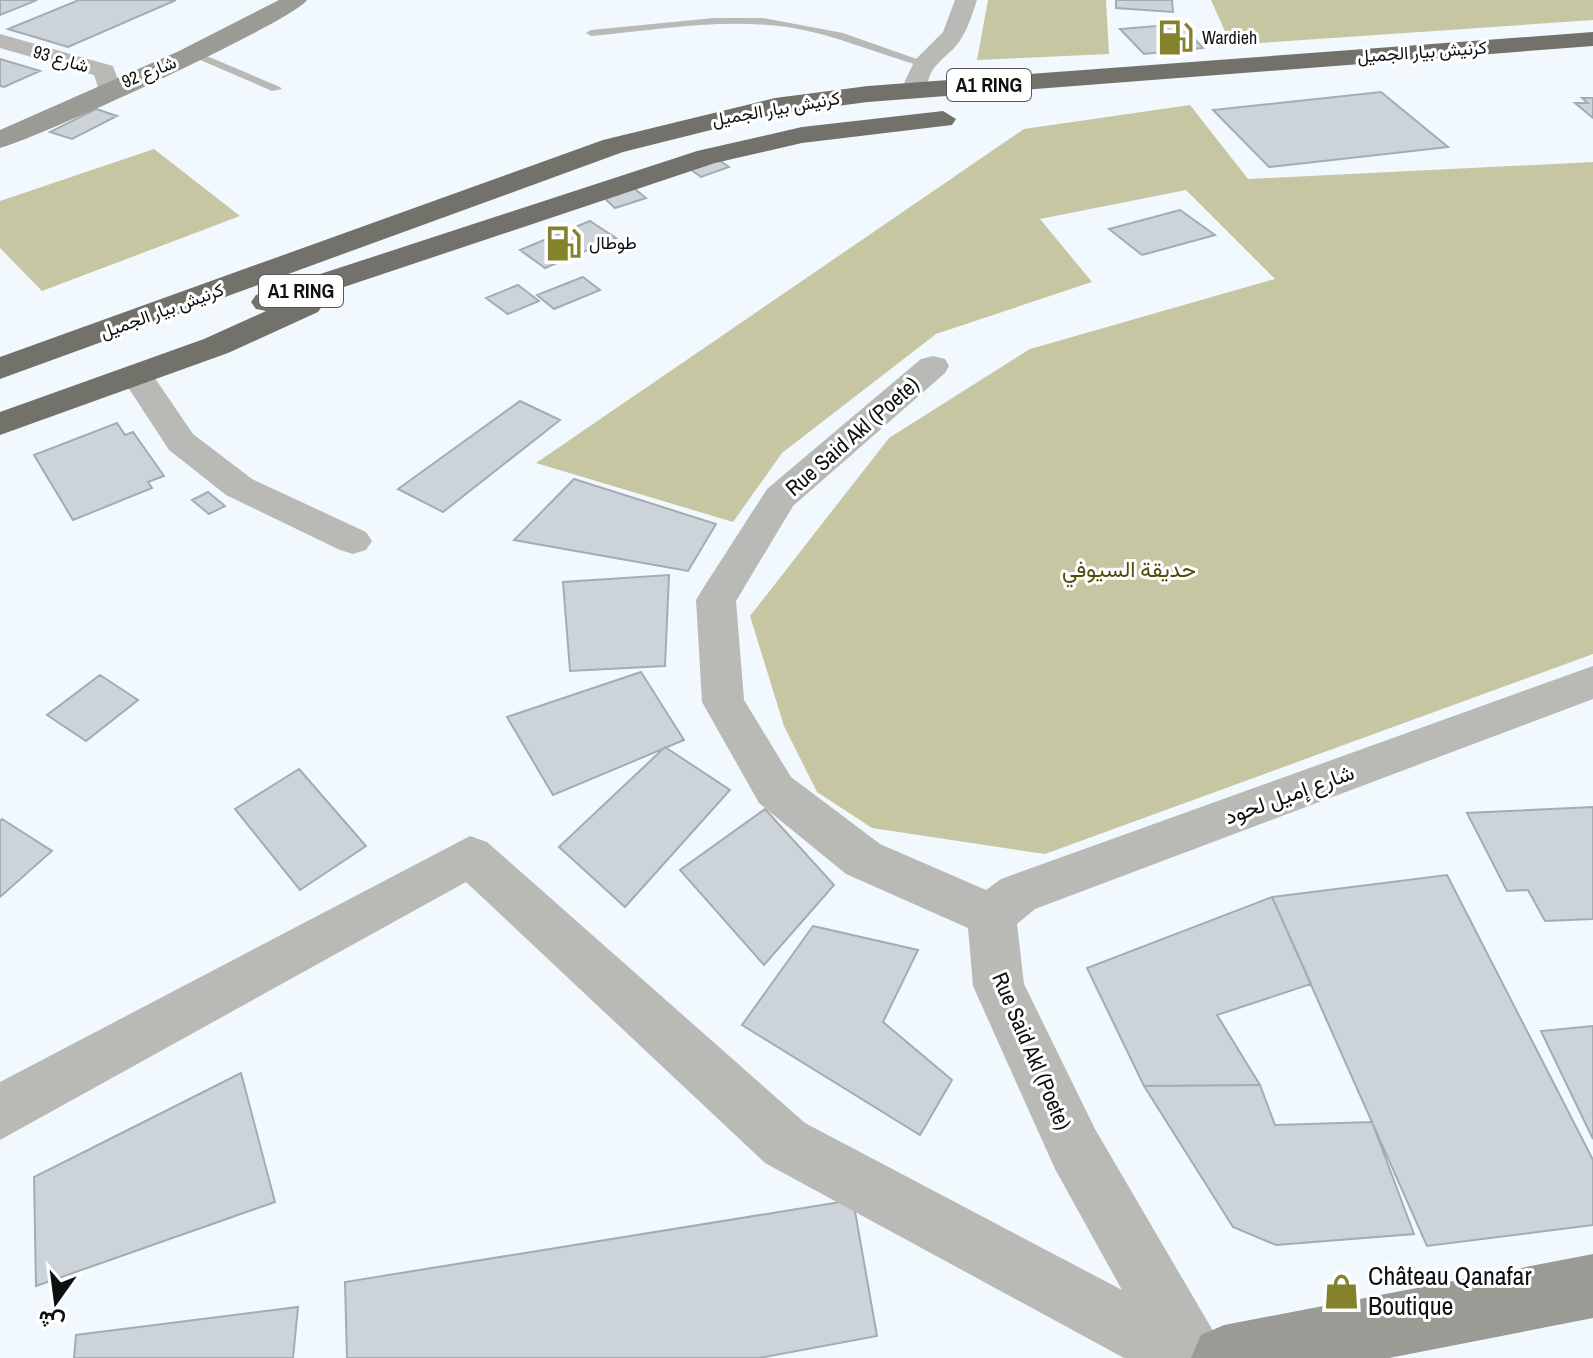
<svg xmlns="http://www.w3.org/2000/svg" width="1593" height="1358" viewBox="0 0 1593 1358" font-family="'Archivo Narrow',Vazirmatn,sans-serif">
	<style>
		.green { fill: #c6c6a3 }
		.building { fill: #ccd4d9; stroke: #a4acb1; stroke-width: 2 }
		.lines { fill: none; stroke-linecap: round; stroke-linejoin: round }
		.lane { fill: #b9b9b6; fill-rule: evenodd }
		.street { fill: #b9b9b6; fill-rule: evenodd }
		.secondary { fill: #9b9b96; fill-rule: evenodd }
		.highway { fill: #72726b; fill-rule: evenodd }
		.labels { text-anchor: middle; stroke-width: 6; stroke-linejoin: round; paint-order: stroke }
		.far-poi-label { font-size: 18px; fill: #0e1112; stroke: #fff; text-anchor: start }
		.far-street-label { font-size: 18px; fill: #0e1112; stroke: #fff }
		.shield { fill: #fff; stroke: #565859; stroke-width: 2 }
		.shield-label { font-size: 20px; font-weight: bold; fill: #0e1112 }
		.street-label { font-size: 22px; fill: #0e1112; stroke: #fff }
		.park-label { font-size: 22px; fill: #4d4c08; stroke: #fff }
		.near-poi-label { font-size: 26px; fill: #0e1112; stroke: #fff; text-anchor: start }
	</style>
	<rect width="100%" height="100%" fill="#f1f9fe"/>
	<path class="green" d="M988,0h118l3,54 -132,6z
		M1211,0h382v20l-362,25z
		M1190,105l58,74 345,-17v492l-548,200 -173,-26 -55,-36 -33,-66 -34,-110 139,-178 141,-89 245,-70 -89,-89 -146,29 52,63 -156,52 -154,119 -49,69 -197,-59 488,-334z
		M154,149l86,67 -198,75 -42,-43v-47z"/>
	<path class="building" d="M0,0h37l-37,15z
		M79,0h97l-108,47 -60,-18z
		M1116,0h56l1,12 -57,-4z
		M1181,24l22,24 -59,6 -24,-25z
		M0,59l40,12 -36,16 -4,-1z
		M1381,92l67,55 -179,20 -56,-57z
		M1582,98h11v20l-18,-15h13z
		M96,109l21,7 -45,23 -22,-7z
		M715,157l14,10 -28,10 -14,-10z
		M630,185l16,13 -31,10 -14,-13z
		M1180,210l35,25 -73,20 -33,-26z
		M590,221l26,17 -71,30 -25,-18z
		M583,277l17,13 -46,19 -17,-14z
		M518,285l21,16 -31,13 -22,-16z
		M520,401l40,19 -117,92 -45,-23z
		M117,423l8,12 8,-3 31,44 -16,6 4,6 -79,32 -39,-65z
		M574,479l142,45 -28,47 -174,-31z
		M208,492l17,14 -16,8 -17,-14z
		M669,575l-4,91 -95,5 -7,-89z
		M641,672l43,68 -131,55 -46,-78z
		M100,675l38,25 -52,41 -39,-26z
		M665,747l65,43 -105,117 -66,-60z
		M299,769l67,77 -66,44 -65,-81z
		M1593,807v112l-48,2 -17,-31 -21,1 -40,-78z
		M765,809l69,76 -70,80 -84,-95z
		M2,819l50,32 -52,46v-76z
		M1447,875l146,285v65l-166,21 -155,-349z
		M1272,897l39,87 -94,31 43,70 -116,1 -57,-118z
		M813,926l105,24 -35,72 69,58 -32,55 -178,-110z
		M1593,1026v113l-52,-108z
		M241,1073l34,129 -239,84 -2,-109z
		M1260,1085l15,40 97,-3 42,112 -138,11 -43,-18 -89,-141z
		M853,1200l24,136 -118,22h-412l-2,-76z
		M298,1307l-5,51h-219l2,-23z"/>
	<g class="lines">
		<path class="lane" d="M763,18l80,15 85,30 -6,3c-45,-12 -88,-32 -135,-39 -65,-9 -131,3 -196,9l-5,-3 5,-3 123,-12z
			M195,51l85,36 2,2 -10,2 -81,-35v-4z"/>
		<path class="street" d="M955,0h22c-5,15 -9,29 -18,42 -11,15 -27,21 -31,40l6,8 -3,5h-18l-9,-12 11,-23 28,-28z
			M0,34l113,32 8,22 -3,5h-18l-6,-18 -94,-27z
			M933,356l12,3 4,7 -4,7 -152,133 -57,95 8,99 47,77 89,67 106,46 15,-11 592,-213v33l-558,210 -18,15 7,60 71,145 121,207 9,22h-101l-359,-195 -299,-281 -466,258v-58l470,-246 17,6 318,281 317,167 -67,-121 -82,-183 -5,-58 -122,-54 -87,-71 -57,-101 -6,-102 6,-10 65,-101 154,-130z
			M136,365l12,3 45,66 59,45 114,53 6,9 -6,9 -13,4 -13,-4 -114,-55 -57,-45 -49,-75 4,-7z"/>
		<path class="secondary" d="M279,0h28c-15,22 -271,139 -307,148v-18l179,-79z
			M1593,1254v64l-204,40h-198l10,-23 23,-10z"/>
		<path class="highway" d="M1593,32v14l-725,56 -93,12 -152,38 -623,227v-22l603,-217 172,-42 93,-12z
			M943,111l13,8 -4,6 -150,18 -87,20 -401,134 9,8 -5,7 -90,41 -228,82v-23l204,-73 62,-28 -10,-2 -5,-7 5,-7 441,-144 105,-24z"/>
	</g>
	<defs>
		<symbol id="fuel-bare" viewBox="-9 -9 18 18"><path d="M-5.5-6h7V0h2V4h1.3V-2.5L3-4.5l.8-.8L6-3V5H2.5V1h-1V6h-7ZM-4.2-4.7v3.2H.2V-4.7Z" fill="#84822b" stroke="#fff" stroke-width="2.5" paint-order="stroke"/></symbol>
		<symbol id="shop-bare" viewBox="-9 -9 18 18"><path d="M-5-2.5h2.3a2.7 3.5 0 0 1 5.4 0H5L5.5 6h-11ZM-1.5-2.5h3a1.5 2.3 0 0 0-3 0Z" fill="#84822b" stroke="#fff" stroke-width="2.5" paint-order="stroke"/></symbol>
	</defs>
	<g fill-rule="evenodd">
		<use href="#fuel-bare" x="1150" y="12" width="51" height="51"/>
		<use href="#fuel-bare" x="538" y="218" width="51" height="51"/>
		<use href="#shop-bare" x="1316" y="1266" width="51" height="51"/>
	</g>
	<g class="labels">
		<g class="far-poi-label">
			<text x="1202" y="44">Wardieh</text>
			<text x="589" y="249">طوطال</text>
		</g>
		<g class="far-street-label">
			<text transform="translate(1422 52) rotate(-4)" y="6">كرنيش بيار الجميل</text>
			<text transform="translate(61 59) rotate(16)" y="6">شارع 93</text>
			<text transform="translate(149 72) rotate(-22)" y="6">شارع 92</text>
			<text transform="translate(776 109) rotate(-10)" y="6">كرنيش بيار الجميل</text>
			<text transform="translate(162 311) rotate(-20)" y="6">كرنيش بيار الجميل</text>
		</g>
		<g class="shield">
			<rect x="947" y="69" width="84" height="32" rx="6"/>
			<rect x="259" y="275" width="84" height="32" rx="6"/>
		</g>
		<g class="shield-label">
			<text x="989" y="92">A1 RING</text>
			<text x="301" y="298">A1 RING</text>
		</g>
		<g class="street-label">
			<text transform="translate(852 436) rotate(-41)" y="8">Rue Said Akl (Poete)</text>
			<text transform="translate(1289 794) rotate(-20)" y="8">شارع إميل لحود</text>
			<text transform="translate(1032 1051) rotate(67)" y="8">Rue Said Akl (Poete)</text>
		</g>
		<g class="park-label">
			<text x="1129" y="577">حديقة السيوفي</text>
		</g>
		<g class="near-poi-label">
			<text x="1368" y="1285">Château Qanafar<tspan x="1368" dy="30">Boutique</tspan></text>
		</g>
	</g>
	<g transform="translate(56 1302) rotate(194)" stroke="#ffffff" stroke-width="6" paint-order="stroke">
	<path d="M0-6L14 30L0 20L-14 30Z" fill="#0e1112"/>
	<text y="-12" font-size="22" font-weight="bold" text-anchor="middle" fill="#0e1112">ش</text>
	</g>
</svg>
